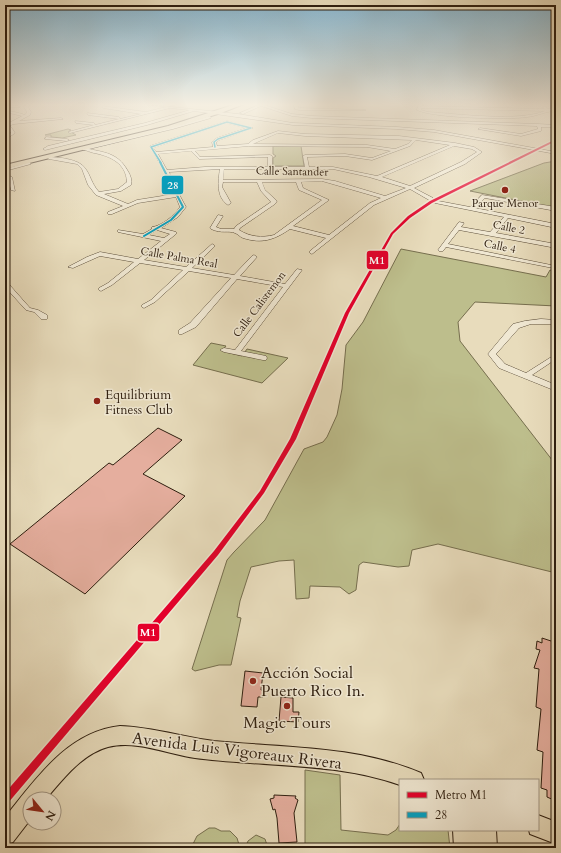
<svg xmlns="http://www.w3.org/2000/svg" width="561" height="853" viewBox="0 0 561 853" font-family="Cardo,serif">
	<style>
		.green { fill: #bdbe8c; stroke: #766e4e }
		.building { fill: #e5ae9e; stroke: #2e1e0f }
		.lines { fill: none; stroke-linecap: round; stroke-linejoin: round }
		.minor-casing { stroke: #5c4e3a; stroke-width: 1 }
		.major-casing { stroke: #2e1e0f; stroke-width: 2 }
		.highway-casing { stroke: #2e1e0f; stroke-width: 2 }
		.minor { fill: #f0e8d3; fill-rule: evenodd }
		.major { fill: #e8dcbc; fill-rule: evenodd }
		.highway { fill: #e8dcbc; fill-rule: evenodd }
		.bus-1-far1-casing { stroke: #f0e8d3; stroke-width: 3 }
		.bus-1-casing { stroke: #f0e8d3; stroke-width: 3.5 }
		.bus-1-far1 { stroke: #02a2c4; stroke-width: 1.5 }
		.bus-1 { stroke: #02a2c4; stroke-width: 2 }
		.metro-1-casing { stroke: #f0e8d3; stroke-width: 3 }
		.metro-1 { fill: #e4002b; fill-rule: evenodd }
		.poi-dot { fill: #8f2418; stroke: #f0e8d3; stroke-width: 1.5 }
		.labels { text-anchor: middle; stroke-width: 3; stroke-linejoin: round; paint-order: stroke }
		.far-street-label { font-size: 11px; fill: #2e1e0f; stroke: #f0e8d3 }
		.far-poi-label { font-size: 11px; fill: #2e1e0f; stroke: #f0e8d3 }
		.poi-label { font-size: 13px; fill: #2e1e0f; stroke: #f0e8d3; text-anchor: start }
		.near-poi-label { font-size: 16px; fill: #2e1e0f; stroke: #f0e8d3; text-anchor: start }
		.near-street-label { font-size: 16px; fill: #2e1e0f; stroke: #f0e8d3 }
		.line-badge { stroke: #f0e8d3; stroke-width: 1.5 }
		.badge-label { font-size: 11px; text-anchor: middle; font-weight: bold; fill: #fff }
	</style>
	<rect width="100%" height="100%" fill="#e8dcbc"/>
	<filter id="stains"><feTurbulence type="fractalNoise" baseFrequency=".005" numOctaves="4"/><feColorMatrix values="0 0 0 0 .2 0 0 0 0 .09 0 0 0 0 .02 0 0 0 .5 -.17"/></filter>
	<radialGradient id="worn" r=".72"><stop offset=".6" stop-color="#630" stop-opacity="0"/><stop offset="1" stop-color="#630" stop-opacity=".3"/></radialGradient>
	<path class="green" d="M68,129l3,1 -2,1 7,4 -14,3 -11,-1v-2h-6z
		M273,146h28l3,20h-31v-8l3,-2 -3,-2z
		M556,161v47l-86,-17 74,-28z
		M401,249l145,28 4,-7 3,1 3,-5v40l-81,-4 -17,20 2,19 96,124v108l-118,-29 -26,6 -3,16 -11,1 -35,-5 -4,3 -3,25 -7,4 -9,-7 -30,-1 -1,12 -13,1 -2,-39 -15,1 -28,6 -11,34 -3,16 4,1 -10,47h-12l-24,6 -3,-2 35,-109 7,-8 31,-32 39,-71 19,-7 4,-5 10,-22 5,-26 4,-44 17,-23z
		M211,343l15,3 -4,5 20,5 5,-7 41,9 -26,25 -69,-18z
		M305,770l35,5 1,55 47,5 8,-5 4,-6v6h48l2,18h-145z
		M209,828h6l6,3h9l7,7 3,10h-49l6,-12z
		M256,835l9,4 3,9h-23l3,-7z"/>
	<path class="building" d="M158,428l24,12 -39,34 42,22 -100,98 -75,-50 99,-81 4,2z
		M542,638l12,4v5l2,1v153l-9,-4v-7l-6,-2 2,-36 -6,-2 4,-41 -5,-2 3,-38 -5,-1 6,-18 -4,-1 1,-8 5,2z
		M245,671l18,2 -2,17h3l-1,7h-5l-1,10 -16,-1z
		M281,697l12,1v14h6l-1,10 -19,-1z
		M274,795l22,1 -1,2 3,2 -4,13 3,29 -18,1 -2,-25 -2,-9 -2,1 -3,-11 4,-1z"/>
	<g class="lines">
		<defs>
			<path id="minor" d="M27,104h4l-3,3 3,5 -1,3 -11,6 42,-3 2,1 -49,5 -6,2 3,1 4,6 -10,7v-3l6,-4 -3,-4 -3,-1v-3l21,-11 1,-2 -3,-5z
				M144,104l94,10 55,9 104,4 37,3 122,22v2l-122,-22 -37,-3 -104,-4 -99,-14 -47,14 -102,25 -2,-1 5,-3 97,-23 45,-13 -20,-2 -100,25 -2,-1 26,-7 -18,-2 -1,-2 19,2 1,2 24,-6 -31,-4 -1,-2 32,4 1,2 21,-5 -38,-6 -1,-2 44,6 20,-5z
				M261,104l31,10 20,2 226,8 18,1v2h-15v4l-20,5 -43,-7 2,-1 41,6 17,-5 -1,-3 -225,-8 -20,-2 -31,-10 -18,8 -3,-1z
				M294,104h4v3l1,1 67,2h-67l-4,-1z
				M419,104h4l-1,2 122,3 -1,-2 2,-1 3,3h8v2c-10,0 -19,5 -29,6 -19,3 -95,1 -110,-7zM421,108l124,3c-27,11 -87,3 -117,1l-7,-2z
				M5,105l13,1 2,1h-15z
				M5,110l18,4 1,1 -2,1 -17,-4z
				M210,116l1,2 -38,11 -84,20c19,4 30,5 40,24 2,4 3,7 2,12l-10,6 -17,3 24,10 9,-4 38,-6 -11,-23 -14,-25 77,-25 26,7 -34,12 -3,2 1,4 31,-2 5,-4 25,-9 27,3 94,2 56,7 19,4 8,5 -17,12 -51,24 19,10v2h-4l-19,-11 -36,16 -62,49 -2,-1v-2l16,-13 -36,-9c-16,11 -28,15 -47,9 -3,-1 -5,-4 -8,-5 -7,-3 -13,1 -24,-4l-1,-1 8,-13 5,1 -7,11 5,2h13l2,-3 35,-24 -10,-11 -4,-9h-34l-1,5 9,16 -3,2c-12,-8 -10,-24 -8,-36l-51,3 10,22 2,1 -1,1 6,11 -8,10 -17,11 15,4v2l-32,26 42,7 26,-23 2,1v2l-22,21 42,7 18,-19 2,-1 3,2 -17,19 45,8 12,-15 5,1 -61,81 25,5 1,2 -1,2h-3l-39,-8 -4,-2 4,-2 11,2 48,-63 -46,-8 -41,48 -14,7h-3v-4l11,-7 41,-45 -42,-7 -34,31 -11,6 -2,-1v-2l9,-5 32,-30 -43,-7 -28,22 -11,6 -2,-1v-2l9,-5 26,-21 -34,-6 -27,12 -5,-1 19,-10 13,-5 38,7 23,-18 -43,-9v-2l25,4 9,-5v-2c10,-1 23,-12 28,-20l-4,-10 -38,6 -26,11h-4v-2l15,-6 -27,-11 -8,-10 -6,-16 -5,-5 -28,-5 -2,-2c11,0 32,2 38,11 6,8 6,15 14,24l19,-3 9,-7c-1,-19 -17,-26 -33,-29 -5,-1 -7,-3 -11,-3v-2l88,-21zM227,123l20,5 -30,10 -5,4 1,5 -57,5 -3,-4zM278,133l27,3 107,4 -4,4 -13,5 -28,-4 -114,-1zM416,140l34,5 -73,31 -44,-9h-24l-2,-10 38,-1 27,4 38,-14zM249,146l118,1 24,4 -19,7 -27,-4 -40,1 -2,1 2,11h-33v-11l-2,-1 -70,2 -5,-6zM454,146l18,3 5,3 -16,10 -51,24 -28,-9zM191,151l8,8 69,-2v10h-63l-38,3 -9,-16zM224,169h109l36,8 37,11 -21,8 -50,-15 -13,-2 -99,1zM322,181l59,17 -11,5 -41,32 -36,-9 36,-26 -26,-12 -2,-6zM262,182h34l3,8 23,10 -48,35c-12,3 -24,2 -35,-5l1,-2 35,-24 2,-3 -12,-11zM157,230l13,4 -6,4 -15,-3z
				M46,137l21,2 2,1 -2,1 -22,-2z
				M29,162l2,2 -26,7v-2z
				M5,174l7,3 3,14 -4,-1 -3,-12 -3,-1z
				M482,195l74,12v4l-71,-13 -10,10 81,16v4l-48,-10 -12,15 60,11v4l-97,-18 -11,14 103,21 2,1v2l-107,-21 -3,4h-4l-1,-1 21,-28 5,1 -3,4 29,5 14,-15 -69,-14 -3,-2 1,-1 37,7z
				M5,281l2,1 23,26 8,2 9,5v4h-6l-7,-7 -8,-2 -21,-23z
				M541,319l15,1v4h-25l-12,4 -23,26 9,10 21,9 30,-19v5l-24,16 24,10v6l-57,-23 -11,-14 25,-30 12,-3z"/>
			<path id="major" d="M120,726c32,1 63,11 94,15 70,7 141,4 207,32l3,7h-24v5c-65,-23 -137,-18 -205,-27 -28,-4 -58,-18 -87,-11 -26,7 -45,32 -62,52h-16v21l-17,22 -8,3v-28c31,-38 62,-85 115,-91z
				M538,815l18,7v22l-26,-10 -1,-4h9z
				M453,830h43l1,18h-43z"/>
			<path id="highway" d="M236,104h8l-23,9 -49,15 -167,41v-4l163,-39z"/>
		</defs>
		<use href="#minor" class="minor-casing"/>
		<use href="#major" class="major-casing"/>
		<use href="#highway" class="highway-casing"/>
		<use href="#minor" class="minor"/>
		<use href="#major" class="major"/>
		<use href="#highway" class="highway"/>
		<defs>
			<path id="bus-1-far1" d="M161,163l-10,-16 76,-25 24,6 -33,11 -4,3 1,5"/>
			<path id="bus-1" d="M144,236l27,-16 12,-13 -23,-45"/>
		</defs>
		<use href="#bus-1-far1" class="bus-1-far1-casing"/>
		<use href="#bus-1" class="bus-1-casing"/>
		<use href="#bus-1-far1" class="bus-1-far1"/>
		<use href="#bus-1" class="bus-1"/>
		<defs>
			<path id="metro-1" d="M556,139v2l-124,62 -22,15 -17,16 -44,79 -53,126 -32,54 -46,62 -210,248 -3,1v-11l209,-242 46,-60 30,-52 55,-126 46,-80 17,-17 22,-15z"/>
		</defs>
		<use href="#metro-1" class="metro-1-casing"/>
		<use href="#metro-1" class="metro-1"/>
	</g>
	<linearGradient id="sky" x2="0" y2="1"><stop stop-color="#87b7d1"/><stop offset="0.47" stop-color="#f5efe1"/><stop offset="1" stop-color="#f5efe1" stop-opacity="0"/></linearGradient>
	<rect width="561" height="223" fill="url(#sky)"/>
	<g class="poi-dot">
		<circle cx="505" cy="190" r="4"/>
		<circle cx="97" cy="401" r="4"/>
		<circle cx="253" cy="681" r="4"/>
		<circle cx="287" cy="706" r="4"/>
	</g>
	<g class="labels">
		<g class="far-street-label">
			<text transform="translate(292 171) rotate(1)" y="4">Calle Santander</text>
			<text transform="translate(509 227) rotate(11)" y="4">Calle 2</text>
			<text transform="translate(500 246) rotate(12)" y="4">Calle 4</text>
			<text transform="translate(179 257) rotate(10)" y="4">Calle Palma Real</text>
			<text transform="translate(259 304) rotate(-53)" y="4">Calle Calistemon</text>
		</g>
		<g class="far-poi-label">
			<text x="505" y="207">Parque Menor</text>
		</g>
		<g class="poi-label">
			<text x="105" y="399">Equilibrium<tspan x="105" dy="15">Fitness Club</tspan></text>
		</g>
		<g class="near-poi-label">
			<text x="261" y="678">Acción Social<tspan x="261" dy="18">Puerto Rico In.</tspan></text>
			<text x="287" y="728" text-anchor="middle">Magic Tours</text>
		</g>
		<g class="near-street-label">
			<text transform="translate(237 750) rotate(7)" y="6">Avenida Luis Vigoreaux Rivera</text>
		</g>
	</g>
	<g class="line-badge">
		<rect x="161" y="175" width="23" height="20" rx="4" fill="#02a2c4"/>
		<rect x="366" y="250" width="23" height="20" rx="4" fill="#e4002b"/>
		<rect x="137" y="623" width="23" height="19" rx="4" fill="#e4002b"/>
	</g>
	<g class="badge-label">
		<text x="173" y="189">28</text>
		<text x="377" y="264">M1</text>
		<text x="148" y="636">M1</text>
	</g>
	<rect width="561" height="853" fill="none" stroke="#e8dcbc" stroke-width="20"/>
	<rect x="6" y="6" width="549" height="841" fill="none" stroke="#2e1e0f" stroke-width="2"/>
	<rect x="10" y="10" width="541" height="833" fill="none" stroke="#2e1e0f"/>
	<rect x="399" y="779" width="140" height="52" fill="#f0e8d3" stroke="#a29785"/>
	<rect x="407" y="792" width="20" height="6" fill="#e4002b" stroke="#a29785"/>
	<text x="435" y="799" font-size="12" fill="#2e1e0f">Metro M1</text>
	<rect x="407" y="812" width="20" height="6" fill="#02a2c4" stroke="#a29785"/>
	<text x="435" y="819" font-size="12" fill="#2e1e0f">28</text>
	<g transform="translate(42 811) rotate(119)"><circle r="19" fill="#f0e8d3" stroke="#a29785"/>
	<path d="M0-3L7 15L0 10L-7 15Z" fill="#8f2418"/>
	<text y="-6" font-size="11" font-weight="bold" text-anchor="middle" fill="#2e1e0f">N</text>
	</g>
	<rect width="100%" height="100%" filter="url(#stains)"/>
	<rect width="100%" height="100%" fill="url(#worn)"/>
</svg>
